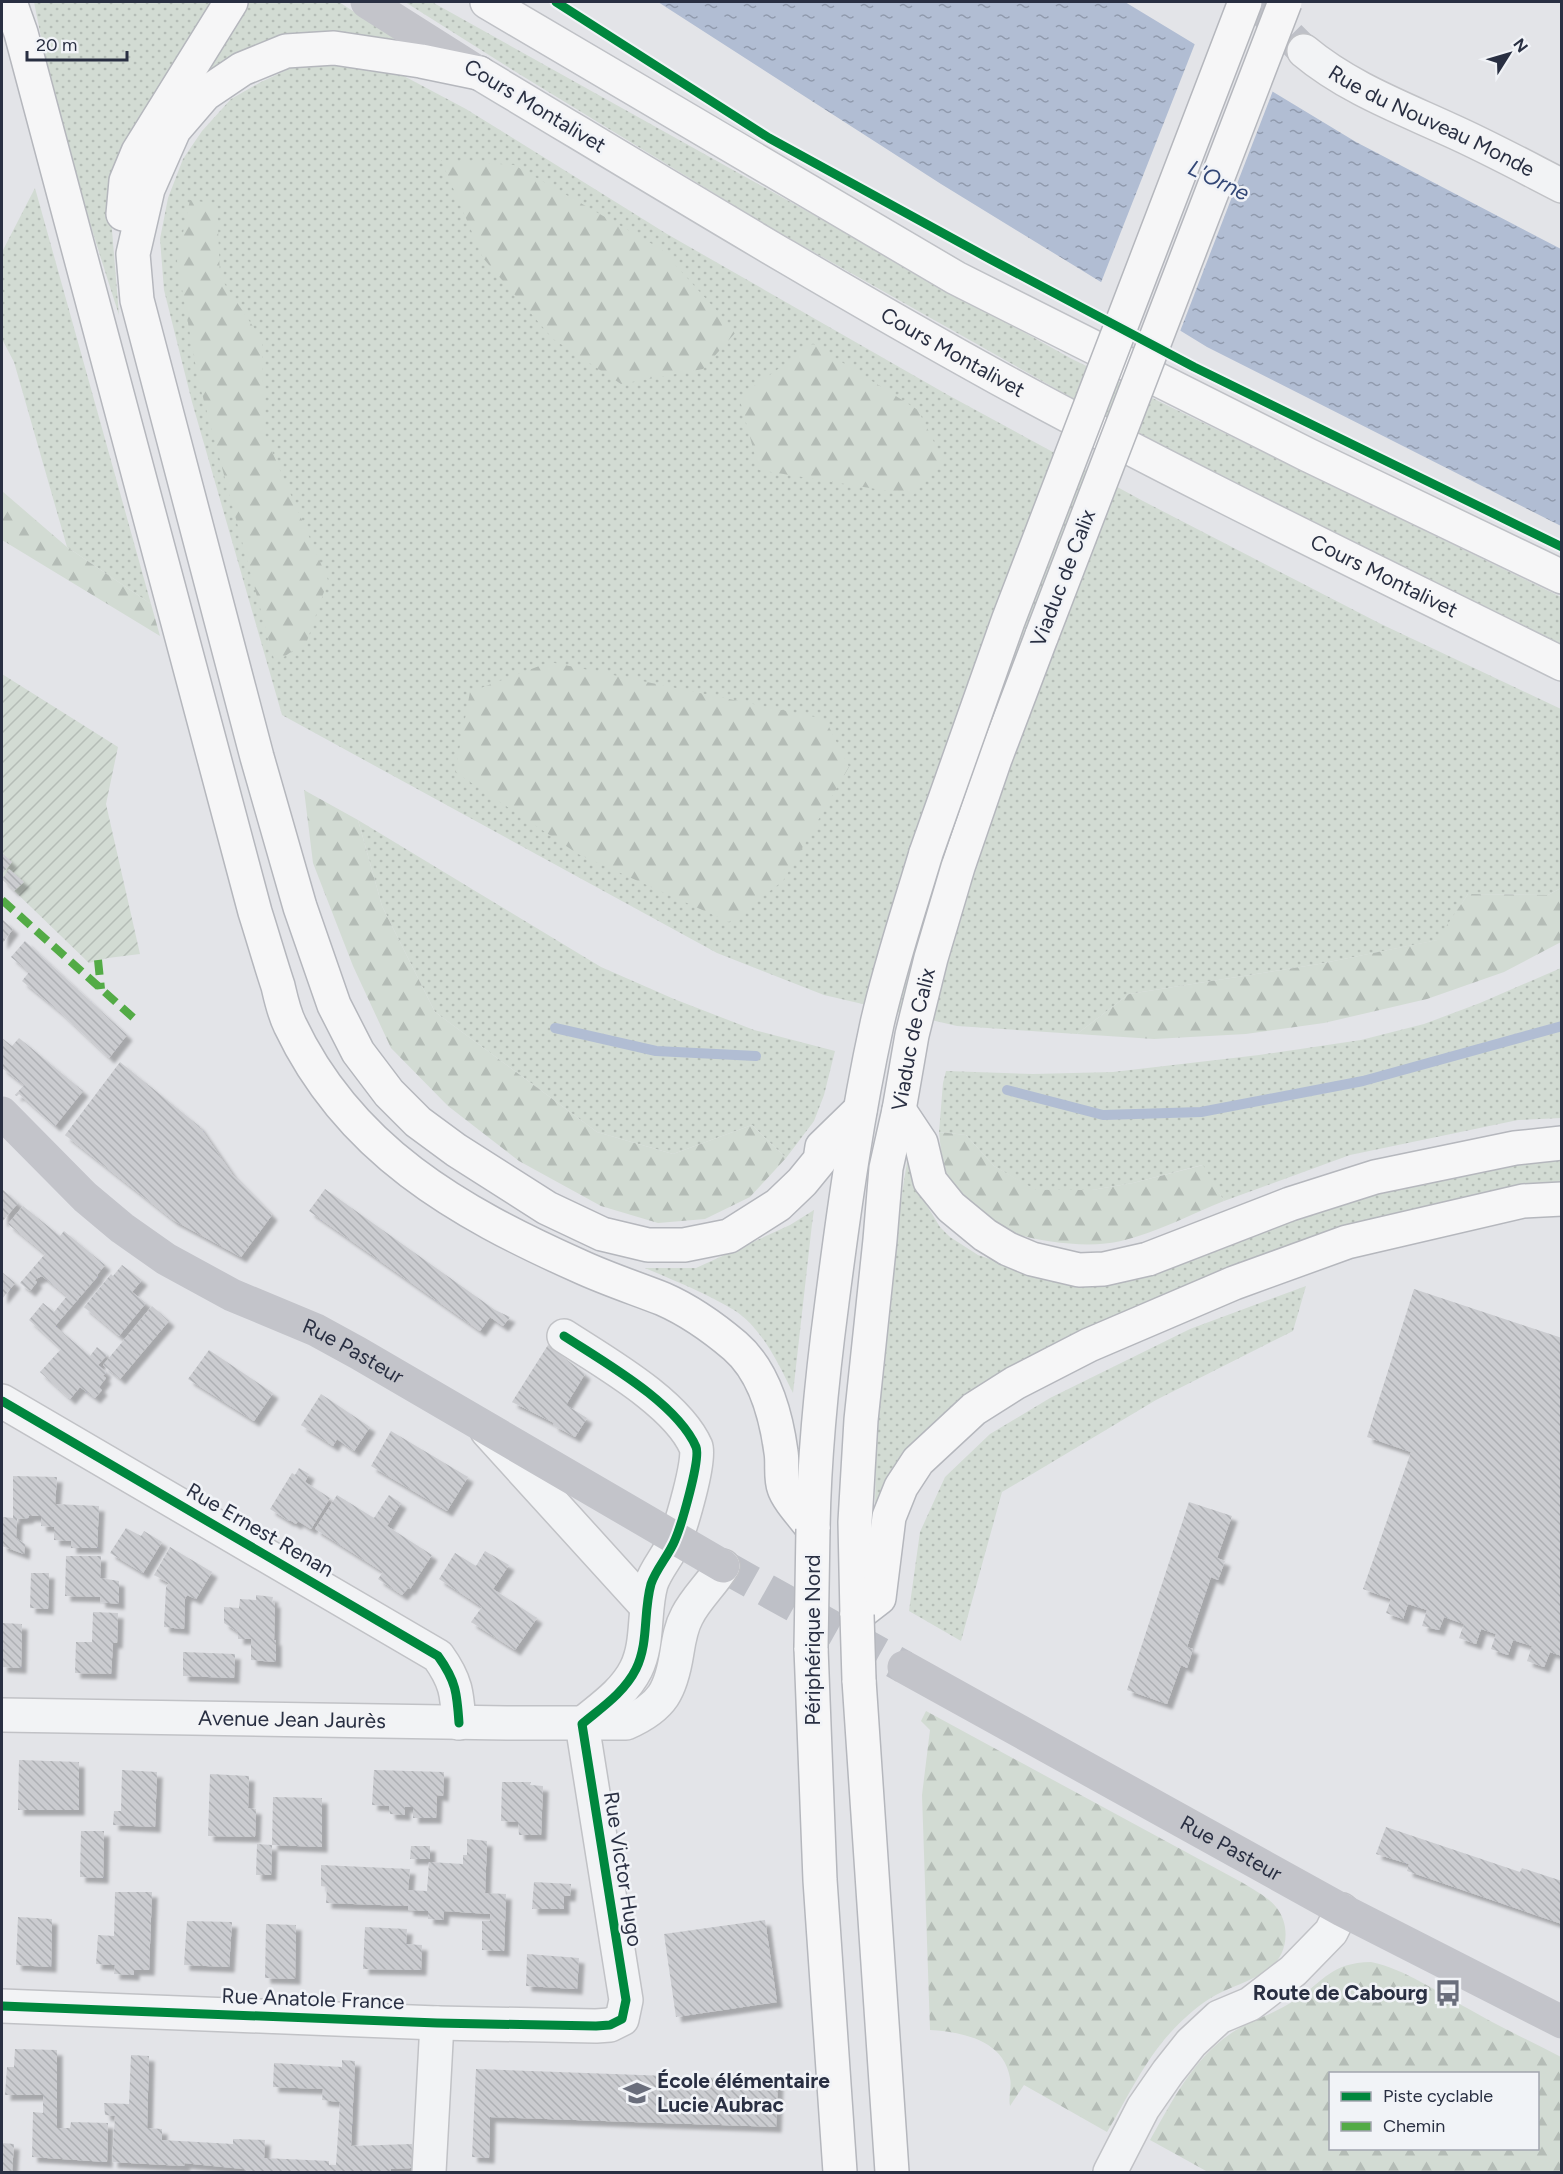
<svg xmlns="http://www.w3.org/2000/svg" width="1563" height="2174" viewBox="0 0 1563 2174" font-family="Figtree,sans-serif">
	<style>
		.grass { fill: url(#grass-dots) }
		.forest { fill: url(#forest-firs); fill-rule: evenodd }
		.garden { fill: url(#garden-furrows) }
		.water { fill: url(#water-ripples) }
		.pier { fill: #e3e4e8 }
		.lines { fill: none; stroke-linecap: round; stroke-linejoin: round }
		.stream { stroke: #b1bdd3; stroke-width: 10 }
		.building { fill: url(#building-back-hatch); filter: url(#shadow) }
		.minor-tunnel { stroke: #bec0c7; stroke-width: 33; stroke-dasharray: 33 16; stroke-linecap: butt }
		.secondary-tunnel { stroke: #bec0c7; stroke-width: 33; stroke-dasharray: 33 16; stroke-linecap: butt }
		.minor-casing { stroke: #c1c2c6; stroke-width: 36 }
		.primary-casing { stroke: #bfc1c6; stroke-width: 36 }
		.trunk-casing { stroke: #b5b7bd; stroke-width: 36 }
		.minor { stroke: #f2f3f5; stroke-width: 33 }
		.secondary { stroke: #c3c4ca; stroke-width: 33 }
		.primary { stroke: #f6f6f7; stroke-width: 33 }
		.trunk { stroke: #f6f6f7; stroke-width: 33 }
		.trunk-bridge-casing { stroke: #b5b7bd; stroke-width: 36; stroke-linecap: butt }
		.trunk-bridge { stroke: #f6f6f7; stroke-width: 33 }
		.quiet { stroke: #53ab46; stroke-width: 8; stroke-dasharray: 15 8; stroke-linecap: butt }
		.cycleway-casing { stroke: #f1f3f7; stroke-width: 13 }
		.cycleway { stroke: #00873e; stroke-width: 9 }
		.labels { text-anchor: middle; stroke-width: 5; stroke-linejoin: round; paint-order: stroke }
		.street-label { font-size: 21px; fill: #292f42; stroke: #f1f3f7 }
		.poi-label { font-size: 21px; font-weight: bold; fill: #292f42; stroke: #f1f3f7; text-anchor: end }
		.water-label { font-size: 22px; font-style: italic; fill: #334776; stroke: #f1f3f7 }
	</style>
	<defs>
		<pattern id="grass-dots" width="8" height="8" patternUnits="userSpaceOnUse" patternTransform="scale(1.5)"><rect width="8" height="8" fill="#d2dbd3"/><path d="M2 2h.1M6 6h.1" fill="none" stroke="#b4bcb6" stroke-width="1.8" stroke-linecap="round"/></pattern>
		<pattern id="forest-firs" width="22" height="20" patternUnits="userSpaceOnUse" patternTransform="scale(1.5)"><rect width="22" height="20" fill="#d2dbd3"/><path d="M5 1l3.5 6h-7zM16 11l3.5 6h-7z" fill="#b4bcb6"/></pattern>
		<pattern id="garden-furrows" width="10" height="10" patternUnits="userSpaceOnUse" patternTransform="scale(1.5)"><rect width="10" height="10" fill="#d2dbd3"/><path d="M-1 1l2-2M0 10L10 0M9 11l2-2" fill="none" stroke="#b4bcb6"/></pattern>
		<pattern id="water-ripples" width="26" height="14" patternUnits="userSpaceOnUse" patternTransform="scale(1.5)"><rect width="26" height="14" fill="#b1bdd3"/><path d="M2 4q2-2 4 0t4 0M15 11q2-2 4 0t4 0" fill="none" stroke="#909aad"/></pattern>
		<pattern id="building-back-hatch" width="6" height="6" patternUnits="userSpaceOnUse" patternTransform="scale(1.5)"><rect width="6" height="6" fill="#cbccd0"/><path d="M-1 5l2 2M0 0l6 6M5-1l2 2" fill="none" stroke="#aeb0b4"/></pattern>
		<filter id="shadow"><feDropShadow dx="5.5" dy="5.5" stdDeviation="1.5" flood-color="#0004"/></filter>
	</defs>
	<rect width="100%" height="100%" fill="#e3e4e8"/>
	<path class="grass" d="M34,2h186l-109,216 8,97c-33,-102 -65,-207 -85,-313z
		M243,2h96l66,43 -71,-9 -170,92z
		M405,2h27l640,357 489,238v51l-423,-213 -367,-207 -260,-159z
		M324,63l78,12 64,34 201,125 281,161 195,106 238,123 180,85v179l-13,7 -80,-1 -30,46 -119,24 -190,30 -52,40 -120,-8 -133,-31 -107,-42 -435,-238 -90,-313 -28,-112 -4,-51 8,-41 15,-39 19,-28 29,-32 30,-17 30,-14z
		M35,188l116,416 -84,-57 -53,-185 -12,-23v-87z
		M358,820l243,147 73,32 80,31 81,21 -11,44 -10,26 -28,37 -34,-33 -79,29 -76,-22 -162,-120 -53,-106z
		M1561,968v150l-43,2 -168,35 -126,46 -22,-36 -69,18 -41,7 -56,1 -42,-25 -28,-31 -27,-3 4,-49 3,-12 87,3 80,-2 146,-17 102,-15 63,-16 56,-21z
		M911,1140l8,45 7,19 14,23 10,10 28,18 53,18 326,-81 204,-37v32l-43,5 -541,197 -103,165 3,-139 12,-126 15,-109z
		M814,1210l-2,14 -19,169c-15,-30 -31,-65 -59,-83 -28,-17 -59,-29 -89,-42h51l94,-43z
		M1306,1286l-13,45 -137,69 -154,92 -41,149 -52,-30 11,-79 25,-55 45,-43 60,-36 140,-69z"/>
	<path class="forest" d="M441,160l73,5 147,84 75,83 -33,37 -82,15 -68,-45 -70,-81z
		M190,200l27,4 3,73 42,63 2,93 64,147 -21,61 -32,22 -77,-284 -21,-118z
		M813,344l105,66 26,52 -31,33 -154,-25 -20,-73z
		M2,491l65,56 84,57 9,32 -158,-96z
		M550,662l275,57 24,48 -66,114 -54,41 -151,-68 -123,-82 15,-80z
		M304,790l54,30 24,86 53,106 162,120 76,22 79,-29 34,33 -36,39 -45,22 -47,4 -57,-17 -82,-45 -71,-55 -57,-58 -38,-82 -40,-103z
		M1561,888v54l-57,30 -77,27 -103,24 -78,11 -92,5 -77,-5 52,-40 190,-30 118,-24 31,-46 80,1z
		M939,1132l27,3 28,31 42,24h56l41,-7 70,-18 21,36c-32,13 -69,32 -103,40 -32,8 -86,1 -117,-11 -17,-7 -42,-30 -52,-44 -10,-14 -11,-37 -13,-54z
		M926,1711l317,172c11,7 25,14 33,24 15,18 12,47 -6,61 -18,14 -42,19 -61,31 -14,9 -27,21 -38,33 -27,29 -44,67 -64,100l-83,-47 -14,21c-2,-9 2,-19 0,-28 -6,-38 -48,-46 -80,-48l-8,-235 8,-65 -9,-9z
		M1371,1962c34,7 66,30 96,46 31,18 63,33 94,49v115h-353l-58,-32c22,-38 42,-80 80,-106 20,-14 45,-20 65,-34 31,-20 35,-37 76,-38zM1330,2074h208v74h-208z"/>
	<path class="garden" d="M2,674l116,73 -12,57 34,150 -32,4 -19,5 -87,-84z"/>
	<path class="water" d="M658,2h467l231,140 205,107v277l-354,-179 -266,-163z"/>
	<path class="pier" d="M1196,41l78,47 -95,246 -79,-49z"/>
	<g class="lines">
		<path class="stream" d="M555,1028l101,23 100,5
			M1007,1090l96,25 98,-3 162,-31 199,-55"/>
	</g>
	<path class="building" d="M2,853l10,9 -10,12z
		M9,869l15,13 -10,9 -12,-12z
		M3,920l10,9 -11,15v-22z
		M25,941l102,94 -18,23 -49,-46 -38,-31 7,-9 -18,-15z
		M2,1038l10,8 7,-8 64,53 -28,35 -36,-32 -2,2 -2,-1 9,-10 -22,-17z
		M120,1062l79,64 33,48 40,41 -31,42 -68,-37 -108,-85z
		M2,1189l16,14 -16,19z
		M325,1189l170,121 15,7 -7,9 -13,-9 -10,14 -171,-120z
		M23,1206l37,30 4,-5 41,34 -8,10 1,1 -43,50 35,30 7,-9 10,8 -9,10 8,7 -3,4 3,2 -7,9 3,3 -7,8 -15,-11 -10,12 -30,-27 21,-23 -32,-29 14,-17 11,9 13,-16 -25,-20 -8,4 3,2 -7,9 -10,-8 25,-29 -37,-30z
		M122,1265l20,15 -10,12 14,11 -27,33 -35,-29 27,-33 2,2z
		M2,1272l13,11 -13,16z
		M1414,1289l148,49v318l-12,-4 -6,15 -17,-6 5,-15 -19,-6 -5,15 -17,-6 5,-15 -15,-5 -5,15 -17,-6 5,-14 -20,-7 -5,13 -17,-4 5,-16 -19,-6 -5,15 -17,-6 5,-14 -28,-10 48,-137 -44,-15z
		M152,1306l17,15 -49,58 -17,-14z
		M548,1345l37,29 -19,31 21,13 -12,19 -22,-12 1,-2 -42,-21z
		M209,1350l64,43 -19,28 -66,-42z
		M321,1394l49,33 -16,24 -17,-12 -4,7 -32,-21z
		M391,1431l77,46 -21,34 -76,-45z
		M299,1468l10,6 -4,8 25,16 -19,31 -13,-8 -2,3 -6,-4 -1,1 -19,-12 22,-36 3,2z
		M13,1476l44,1 -2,27 44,2 -2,42h-26v-7l-17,-1v-13l-13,-1v-10h-12l-1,2 -11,1 -1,19 9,6 -1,10 -22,-8v-29l11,1z
		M337,1495l37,23 15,-23 12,8 -14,23 45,29 -22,34 -2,-1 -6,7 -24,-16 5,-7 -68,-43z
		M1189,1502l43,14 -15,42 8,3 -7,19 -7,-3 -24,70 6,2 -6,19 -6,-3 -14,39 -40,-14z
		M126,1528l15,8 3,-5 18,11 -19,31 -33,-20z
		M170,1547l42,25 -16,27 -9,-4 -2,4 -1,30 -20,-2 2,-40 3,-4 -15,-8z
		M485,1551l24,14 -16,24 44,29 -22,32 -44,-28 11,-15 -43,-28 16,-26 21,13z
		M66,1556h35l-1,22 19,3v23l-19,-2v-5l-35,-1z
		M31,1573h18l-1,36 -18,-1z
		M256,1595l17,2 -1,5h3l-1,38h2v22l-25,-2v-21h-13v-7l-14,-9v-16l15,1 1,-9 16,1z
		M93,1612l25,1 -1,30h-4l-2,31 -36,-1 1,-31h16z
		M2,1623l20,1 -1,44 -19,-1z
		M183,1652l52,2 -1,24 -51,-2z
		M19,1760l60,2v48h-61z
		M122,1770l35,2 -2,55 -42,-2 1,-14h7z
		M374,1770l70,2 -1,24 -6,-1 -1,23h-23v-11h-8v8l-15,-1 -1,-8 -17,-1z
		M210,1774l39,2 -1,32 8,1 -1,28 -47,-1z
		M502,1782h29l-1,3 13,1 -2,49h-22l-1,-13 -17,-1z
		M273,1797l49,1v49l-50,-2z
		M1386,1827l134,45 2,-4 40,13v43l-155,-53 2,-7 -33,-10z
		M81,1831h23l-1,47 -23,-1z
		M467,1839l20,2 -2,52 21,1 -2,57 -22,-1v-29h8v-7l-46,-3 -1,9 -15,-1v-8l-20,-1v-4l-82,-3 1,-16 -6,-1v-21l89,4 -2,21 19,1 2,-29 34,2v-9h4z
		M257,1844l15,1 -1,30h-15z
		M411,1846h19v13h-20z
		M534,1882l37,2 -1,12h-6v13h-32z
		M115,1892h37l-3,78h-15v5l-20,-1 1,-9 -19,-1 2,-29 16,1z
		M18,1917l34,2 -1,48 -35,-2z
		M765,1920l12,82 -101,15 -12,-83z
		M187,1921l45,1 -3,45 -45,-2z
		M266,1924l30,1 -1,54 -30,-1z
		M365,1927l42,2 -1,15 16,1 -1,25 -58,-1z
		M527,1954l52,4 -2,31 -51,-3z
		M15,2049l42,1v78h13l1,-6 37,1 -1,39 -75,-5 1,-45 10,1v-18h-38l2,-28h7z
		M131,2055l18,1 -2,72 15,1v11l71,4v-5l32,1 -1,18 65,3v4h7l4,-63 -18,-2 1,-11 -50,-2 1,-24 68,4v-7l13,1 -4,85 61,-2 -1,24 -20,1v3h-147v-3l-51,-5 -8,-1 -1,3 -72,-4 3,-46 -10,-1 -1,-12 25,1z
		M476,2069l302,11 -2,47 -286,-10 -1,41 -17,-1z
		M2,2143l12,1 -2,28h-10z"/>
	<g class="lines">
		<path class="minor-tunnel" d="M1255,2l49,49"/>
		<path class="secondary-tunnel" d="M723,1566l181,101"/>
		<defs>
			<g id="minor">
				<path id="s1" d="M1304,51c43,36 96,56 146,79 38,17 75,37 112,56"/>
				<path d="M564,1336c40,26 113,67 132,111 5,12 -15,79 -21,93 -6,15 -19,29 -24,44 -8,29 -2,58 -15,85 -12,24 -35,39 -54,55"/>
				<path d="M2,1401l436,255c18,25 19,37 21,67"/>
				<path d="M487,1431l159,175"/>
				<path id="s2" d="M2,1715l505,8h119c37,-16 45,-33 51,-71 2,-13 4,-25 10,-36 9,-18 25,-32 36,-50"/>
				<path d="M2,2006l435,17 159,3 14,-1 12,-6 4,-19 -44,-276"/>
				<path d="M429,2172l8,-149"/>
				<path d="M1110,2172l33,-64 25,-36 23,-29 28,-26 31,-13 43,-33 38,-39 11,-22"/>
			</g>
			<g id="primary">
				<path d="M487,2l469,276 352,177 254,122"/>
				<path id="s5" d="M479,73c172,103 343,208 519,305 185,101 375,192 564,286"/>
			</g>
			<g id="trunk">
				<path d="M10,2l11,31 234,879c8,25 15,50 23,74 3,13 6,27 12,39 59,125 168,187 289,241 28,13 56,22 84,33 25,11 52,30 72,47 30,26 41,69 46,106 2,11 -1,26 3,36 3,11 22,31 29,41"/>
				<path d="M479,73l-58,-12 -87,-13 -48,3 -44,18 -37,25 -31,36 -26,59 -15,65 4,46 120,457 43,150 34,98 24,47 31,41 29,29 38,28 91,58 55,26 46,11h36l45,-9 49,-31 24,-23 18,-22 2,-13 38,-37"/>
				<path d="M123,214l3,-33 12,-29 93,-150"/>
				<path d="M899,1110l22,33 9,38 21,26 34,28 23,14 24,10 47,11 25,-1 44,-10 142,-55 85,-27 140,-29 47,-5"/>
				<path d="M813,1529c1,-76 9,-151 19,-227 12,-93 25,-186 45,-278 13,-58 32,-114 49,-171"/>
				<path id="s6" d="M857,1615l-2,-93 6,-102 19,-180 6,-72 13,-58 13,-75 19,-77 27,-91 37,-108 47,-124"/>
				<path d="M857,1615l22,-17 10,-81 12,-30 17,-26 56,-52 41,-26 74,-38 145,-62 113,-41 176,-41 39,-2"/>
				<path d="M811,1648l9,232 20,292"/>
				<path d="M859,1680l33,492"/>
			</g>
		</defs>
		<use href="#minor" class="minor-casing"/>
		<use href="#primary" class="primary-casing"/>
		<use href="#trunk" class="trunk-casing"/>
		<use href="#minor" class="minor"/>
		<g class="secondary">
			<path d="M367,2l112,71"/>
			<path id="s3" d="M2,1113l83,84 37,31 44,31 66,36 84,35 42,23 365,213"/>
			<path id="s4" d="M904,1667l438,243 220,112"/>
		</g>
		<use href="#primary" class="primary"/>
		<use href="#trunk" class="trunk"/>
		<defs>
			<path id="trunk-bridge" d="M1042,635l243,-633
				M926,853l82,-232 237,-619
				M857,1615l2,65
				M811,1648l2,-119"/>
		</defs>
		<use href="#trunk-bridge" class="trunk-bridge-casing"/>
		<use href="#trunk-bridge" class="trunk-bridge"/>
		<path class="quiet" d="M2,900l135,121
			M98,960l3,29"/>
		<defs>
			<path id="cycleway" d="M556,2l213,136 221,121 204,108 368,180
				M2,1401l436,255c18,25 19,37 21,67
				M2,2006l435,17 159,3 14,-1 12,-6 4,-19 -44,-276c19,-16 42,-31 54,-55 13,-27 7,-56 15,-85 5,-15 18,-29 24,-44 6,-14 26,-81 21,-93 -19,-44 -92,-85 -132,-111"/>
		</defs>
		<use href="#cycleway" class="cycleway-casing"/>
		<use href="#cycleway" class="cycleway"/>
	</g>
	<defs>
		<symbol id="bus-bare" viewBox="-9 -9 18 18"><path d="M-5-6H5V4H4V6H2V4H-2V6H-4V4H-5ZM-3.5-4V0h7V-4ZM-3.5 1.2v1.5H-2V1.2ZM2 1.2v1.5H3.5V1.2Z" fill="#6a6e7c" stroke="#f1f3f7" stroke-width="2.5" paint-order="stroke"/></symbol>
		<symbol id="school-bare" viewBox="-9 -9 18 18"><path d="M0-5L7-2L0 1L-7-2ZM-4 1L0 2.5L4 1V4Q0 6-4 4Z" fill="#6a6e7c" stroke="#f1f3f7" stroke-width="2.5" paint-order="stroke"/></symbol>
	</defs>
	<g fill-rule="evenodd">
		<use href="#bus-bare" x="1429" y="1974" width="38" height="38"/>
		<use href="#school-bare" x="618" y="2074" width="38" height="38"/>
	</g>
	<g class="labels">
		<g class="street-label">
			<text transform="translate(535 106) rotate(31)" y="7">Cours Montalivet</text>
			<text dy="7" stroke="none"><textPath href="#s1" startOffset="146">Rue du Nouveau Monde</textPath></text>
			<text dy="7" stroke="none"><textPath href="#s5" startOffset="550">Cours Montalivet</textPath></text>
			<text dy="7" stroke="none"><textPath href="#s5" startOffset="1036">Cours Montalivet</textPath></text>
			<text transform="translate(1063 578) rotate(-69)" y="7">Viaduc de Calix</text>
			<text dy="7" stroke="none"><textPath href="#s6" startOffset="580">Viaduc de Calix</textPath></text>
			<text dy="7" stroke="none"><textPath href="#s3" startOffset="429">Rue Pasteur</textPath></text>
			<text transform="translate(260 1530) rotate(30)" y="7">Rue Ernest Renan</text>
			<text transform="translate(813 1640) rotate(-90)" y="7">Périphérique Nord</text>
			<text dy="7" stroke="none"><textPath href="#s2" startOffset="290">Avenue Jean Jaurès</textPath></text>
			<text dy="7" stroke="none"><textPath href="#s4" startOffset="374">Rue Pasteur</textPath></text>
			<text transform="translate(623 1869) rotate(81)" y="7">Rue Victor Hugo</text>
			<text transform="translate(313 1999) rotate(2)" y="7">Rue Anatole France</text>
		</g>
		<g class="poi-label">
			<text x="1428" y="2000">Route de Cabourg</text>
			<text x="657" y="2088" text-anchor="start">École élémentaire<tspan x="657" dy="24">Lucie Aubrac</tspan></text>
		</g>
		<g class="water-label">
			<text transform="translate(1219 180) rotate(26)" y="8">L'Orne</text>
		</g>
	</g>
	<rect width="1563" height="2174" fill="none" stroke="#292f42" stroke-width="6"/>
	<rect x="1329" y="2072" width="210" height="78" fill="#f1f3f7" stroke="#a1a5af" stroke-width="1.5"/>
	<rect x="1341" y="2092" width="30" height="9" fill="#00873e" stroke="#a1a5af" stroke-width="1.5"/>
	<text x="1383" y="2102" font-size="18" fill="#292f42">Piste cyclable</text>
	<rect x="1341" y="2122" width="30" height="9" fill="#53ab46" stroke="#a1a5af" stroke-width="1.5"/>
	<text x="1383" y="2132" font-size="18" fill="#292f42">Chemin</text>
	<g transform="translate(1509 54) rotate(53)" stroke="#f1f3f7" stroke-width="4.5" paint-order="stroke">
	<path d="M0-4.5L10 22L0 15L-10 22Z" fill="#292f42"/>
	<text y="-9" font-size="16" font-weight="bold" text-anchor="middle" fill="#292f42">N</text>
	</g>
	<path d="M27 51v9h100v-9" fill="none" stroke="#292f42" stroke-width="3"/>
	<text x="36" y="51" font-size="18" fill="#292f42" stroke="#f1f3f7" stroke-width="4.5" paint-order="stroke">20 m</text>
</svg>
